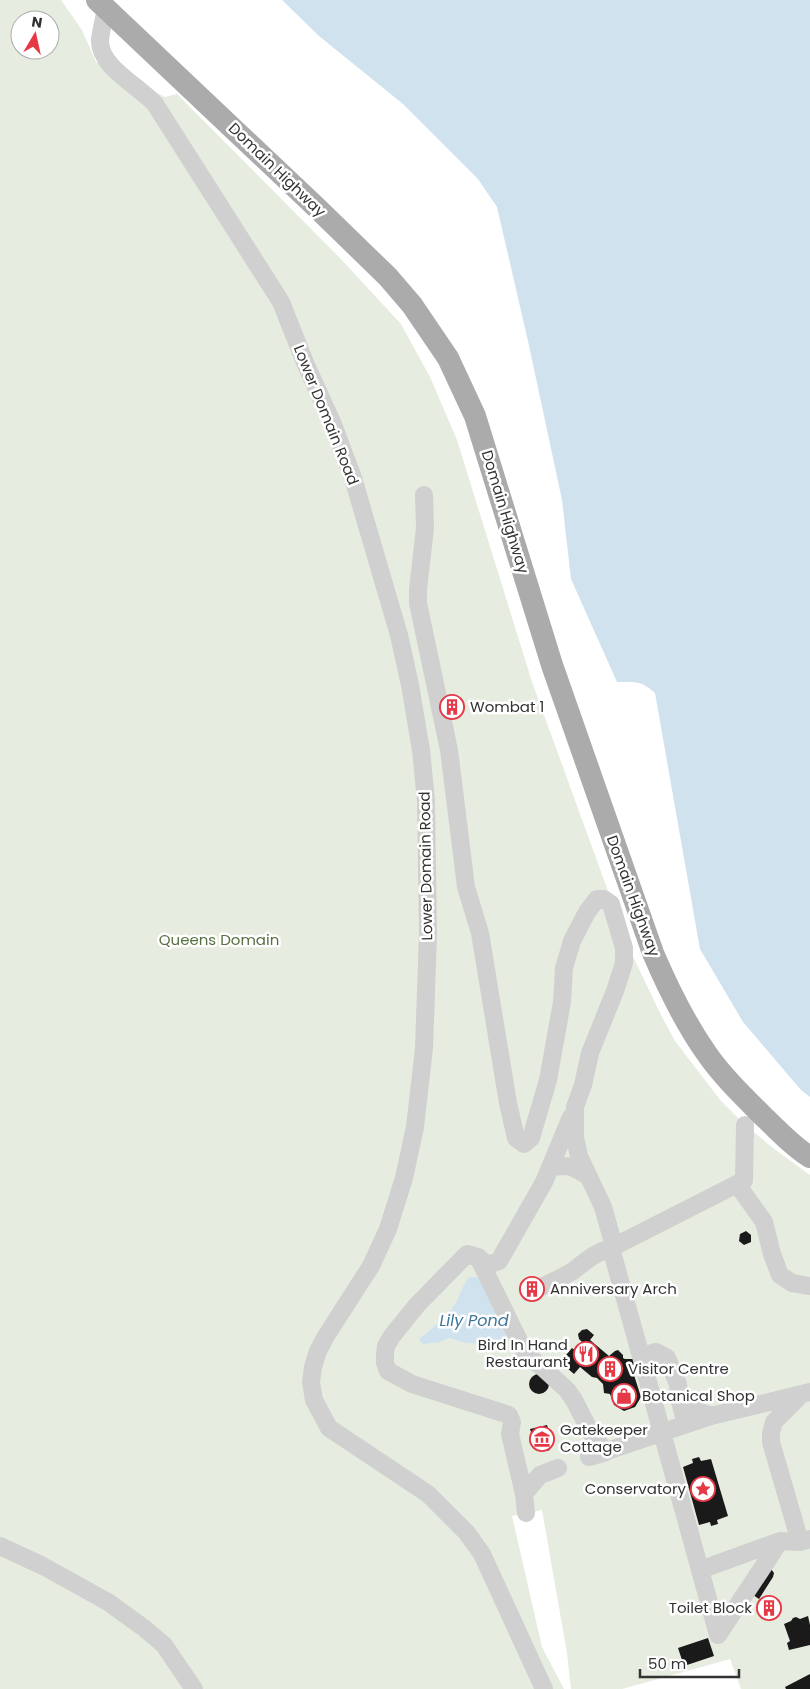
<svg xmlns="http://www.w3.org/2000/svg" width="810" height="1689" viewBox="0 0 810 1689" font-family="Poppins,sans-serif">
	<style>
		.green { fill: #e6ecdf; fill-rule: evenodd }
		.water { fill: #cfe2ee }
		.building { fill: #1a1a1a }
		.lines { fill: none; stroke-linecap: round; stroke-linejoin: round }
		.minor { stroke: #d0d0d0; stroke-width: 18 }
		.major { stroke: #ababab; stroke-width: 22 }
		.labels { text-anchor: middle; stroke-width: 5; stroke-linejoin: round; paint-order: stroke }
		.street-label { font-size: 15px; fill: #333; stroke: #fff }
		.poi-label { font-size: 15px; fill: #333; stroke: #fff; text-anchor: start }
		.park-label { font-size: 15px; fill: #56703f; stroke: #fff }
		.water-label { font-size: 16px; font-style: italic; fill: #3f7597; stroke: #fff }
	</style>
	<rect width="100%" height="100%" fill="#fff"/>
	<path class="green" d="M0,0h61l21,30 14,32 69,35 12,-3 162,163 62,67 29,53 27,63 75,242 96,264 32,67 15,28 46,60 24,24 28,23 37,27v514h-69l-11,-30 -108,30h-51l-4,-36 -25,-143 -30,6 30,131 22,42h-564zM20,20h30v30h-30z"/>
	<path class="water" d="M282,0h528v1097l-9,-7 -58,-68 -43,-73 -45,-256c-14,-13 -20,-11 -38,-11l-46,-103 -9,-79 -34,-159 -31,-134 -19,-28 -75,-75 -84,-68z
		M469,1277h6l6,2 24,50 1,15 -6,1 -34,-2 -17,-5 -9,4 -17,2 -4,-5c9,-7 30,-24 35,-33 6,-10 8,-20 15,-29z"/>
	<path class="building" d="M458,698l3,16 -15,2 -2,-15z
		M746,1231l5,4v7l-7,3 -5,-4 1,-7z
		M587,1329l7,6 -4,5 19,16 6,-5 3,-1 5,5v3l2,1h10l4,12 -5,4 7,22 -6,10 -11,4 -10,-6 -4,-11 -6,-1 -1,-9 -6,-6 -5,-1 -12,-10 -6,7 -14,-12 12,-14 4,3 7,-8 -4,-4 -1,-5 4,-4z
		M529 1384a10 10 0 1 1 20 0a10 10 0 1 1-20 0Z
		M547,1425l6,21 -4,1 1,3 -4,1 -1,-2 -5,1 -4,-12h-3l-3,-9z
		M699,1457l2,4 10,-2 17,57 -11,4 1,4 -7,2 -1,-4 -11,3 -16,-58 10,-4 -1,-4z
		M771,1569l3,4 -1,4 -14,22 -9,-6z
		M763,1603l12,1 -1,9 -12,-1z
		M808,1616l2,9v20l-21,5 -2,-7 3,-2 -6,-17 7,-3 2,-3 3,-1 4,2z
		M708,1638l6,18 -30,10 -6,-18z
		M810,1674v15h-24l-1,-2z"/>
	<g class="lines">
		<path class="minor" d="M106,9c-2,10 -5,21 -6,31 -1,27 39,46 55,64l126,198 25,63 26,57 21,56 46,157 11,50 11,65 5,51 2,134 -4,113 -9,79 -11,51 -16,51 -17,37 -45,70 -8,15 -5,16 -2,15 3,18 15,28 99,66 39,39 15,21 62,135
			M424,495l1,33 -7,61v14l31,147 17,137 14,46 28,170 8,35 8,6 7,-6 17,-58 14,-78 2,-34 8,-27 15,-29 10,-13h7l7,5 13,44v15l-9,28 -25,62 -7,32 -8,22v31l4,18 24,51 11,39
			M550,1168c17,-5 24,-1 38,8
			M737,1184l7,-4 1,-55
			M478,1257l9,8 12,-4 45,-79 27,-65
			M536,1289c13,-5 25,-11 37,-18 13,-10 21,-18 38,-23
			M641,1356l15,-4 11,6 11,26 1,14
			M686,1424l-7,-26 16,12 16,6
			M595,1455l116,-39 99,-24
			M524,1494l-14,-60 2,-12 -3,-7 -97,-31 -24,-13 -3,-8v-8l1,-9 6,-10 25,-31 50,-51 11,3 48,98 16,12 25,23 7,10 18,35 14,17 -17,5
			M526,1513l-2,-19 16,-19 18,-7
			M800,1542l-29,-100v-9l3,-11 27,-27
			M0,1546l43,20 65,36 36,26 20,17 30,44
			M700,1570l80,-29 20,1 10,-3
			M718,1635l-107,-387 126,-64 27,38 8,32 8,21 12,8 18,3
			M718,1635l62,-94"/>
		<path class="major" d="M97,0l219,207 72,70 24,28 36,53 27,58 77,249 101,288c15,35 32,70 54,101 16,23 37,43 57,63 15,14 28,29 46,40"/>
	</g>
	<defs>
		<symbol id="building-ring" viewBox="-11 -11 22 22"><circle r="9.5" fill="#fff" stroke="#e63946" stroke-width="1.5"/><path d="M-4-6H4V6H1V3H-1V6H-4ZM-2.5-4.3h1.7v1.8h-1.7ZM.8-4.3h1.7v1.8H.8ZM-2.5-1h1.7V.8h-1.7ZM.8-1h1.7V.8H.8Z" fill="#e63946"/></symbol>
		<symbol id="restaurant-ring" viewBox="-11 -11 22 22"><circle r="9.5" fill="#fff" stroke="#e63946" stroke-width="1.5"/><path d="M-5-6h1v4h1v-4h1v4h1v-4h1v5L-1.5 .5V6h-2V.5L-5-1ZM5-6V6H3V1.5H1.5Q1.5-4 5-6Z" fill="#e63946"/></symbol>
		<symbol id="shop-ring" viewBox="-11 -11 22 22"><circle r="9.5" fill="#fff" stroke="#e63946" stroke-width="1.5"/><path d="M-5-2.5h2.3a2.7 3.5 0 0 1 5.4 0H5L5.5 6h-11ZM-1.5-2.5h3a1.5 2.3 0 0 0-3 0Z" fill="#e63946"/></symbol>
		<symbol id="museum-ring" viewBox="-11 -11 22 22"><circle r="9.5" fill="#fff" stroke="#e63946" stroke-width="1.5"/><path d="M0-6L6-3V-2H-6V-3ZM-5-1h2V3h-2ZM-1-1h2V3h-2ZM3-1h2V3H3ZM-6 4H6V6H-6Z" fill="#e63946"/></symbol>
		<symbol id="sight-ring" viewBox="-11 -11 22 22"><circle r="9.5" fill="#fff" stroke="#e63946" stroke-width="1.5"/><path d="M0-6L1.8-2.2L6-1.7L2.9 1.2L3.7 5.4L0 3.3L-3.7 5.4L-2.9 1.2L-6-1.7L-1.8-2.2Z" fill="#e63946"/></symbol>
	</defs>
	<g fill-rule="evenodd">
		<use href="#building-ring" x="438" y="693" width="28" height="28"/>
		<use href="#building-ring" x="518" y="1275" width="28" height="28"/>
		<use href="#restaurant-ring" x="572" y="1340" width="28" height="28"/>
		<use href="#building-ring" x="596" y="1355" width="28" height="28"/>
		<use href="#shop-ring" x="610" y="1382" width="28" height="28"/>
		<use href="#museum-ring" x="528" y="1425" width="28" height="28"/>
		<use href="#sight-ring" x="689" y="1475" width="28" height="28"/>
		<use href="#building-ring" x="755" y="1594" width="28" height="28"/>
	</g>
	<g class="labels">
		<g class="street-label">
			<text transform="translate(277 170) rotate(44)" y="5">Domain Highway</text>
			<text transform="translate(326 415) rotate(68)" y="5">Lower Domain Road</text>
			<text transform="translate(505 512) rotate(73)" y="5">Domain Highway</text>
			<text transform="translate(426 866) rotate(-91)" y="5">Lower Domain Road</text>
			<text transform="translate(633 896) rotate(70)" y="5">Domain Highway</text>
		</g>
		<g class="poi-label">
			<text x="470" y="712">Wombat 1</text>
			<text x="550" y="1294">Anniversary Arch</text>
			<text x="568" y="1350" text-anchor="end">Bird In Hand<tspan x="568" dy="17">Restaurant</tspan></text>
			<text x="628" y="1374">Visitor Centre</text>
			<text x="642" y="1401">Botanical Shop</text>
			<text x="560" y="1435">Gatekeeper<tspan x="560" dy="17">Cottage</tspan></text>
			<text x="686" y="1494" text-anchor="end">Conservatory</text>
			<text x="752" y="1613" text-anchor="end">Toilet Block</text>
		</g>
		<g class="park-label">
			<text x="219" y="945">Queens Domain</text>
		</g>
		<g class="water-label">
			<text x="474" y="1326">Lily Pond</text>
		</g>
	</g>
	<g transform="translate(35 35) rotate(9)"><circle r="24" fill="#ffffff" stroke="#adadad"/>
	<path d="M0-4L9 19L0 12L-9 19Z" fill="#e63946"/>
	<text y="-8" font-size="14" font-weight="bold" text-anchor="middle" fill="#333333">N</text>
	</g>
	<path d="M640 1669v8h99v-8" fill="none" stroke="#333333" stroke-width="2.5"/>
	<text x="648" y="1669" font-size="15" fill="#333333" stroke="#ffffff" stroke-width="4" paint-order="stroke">50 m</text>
</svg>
